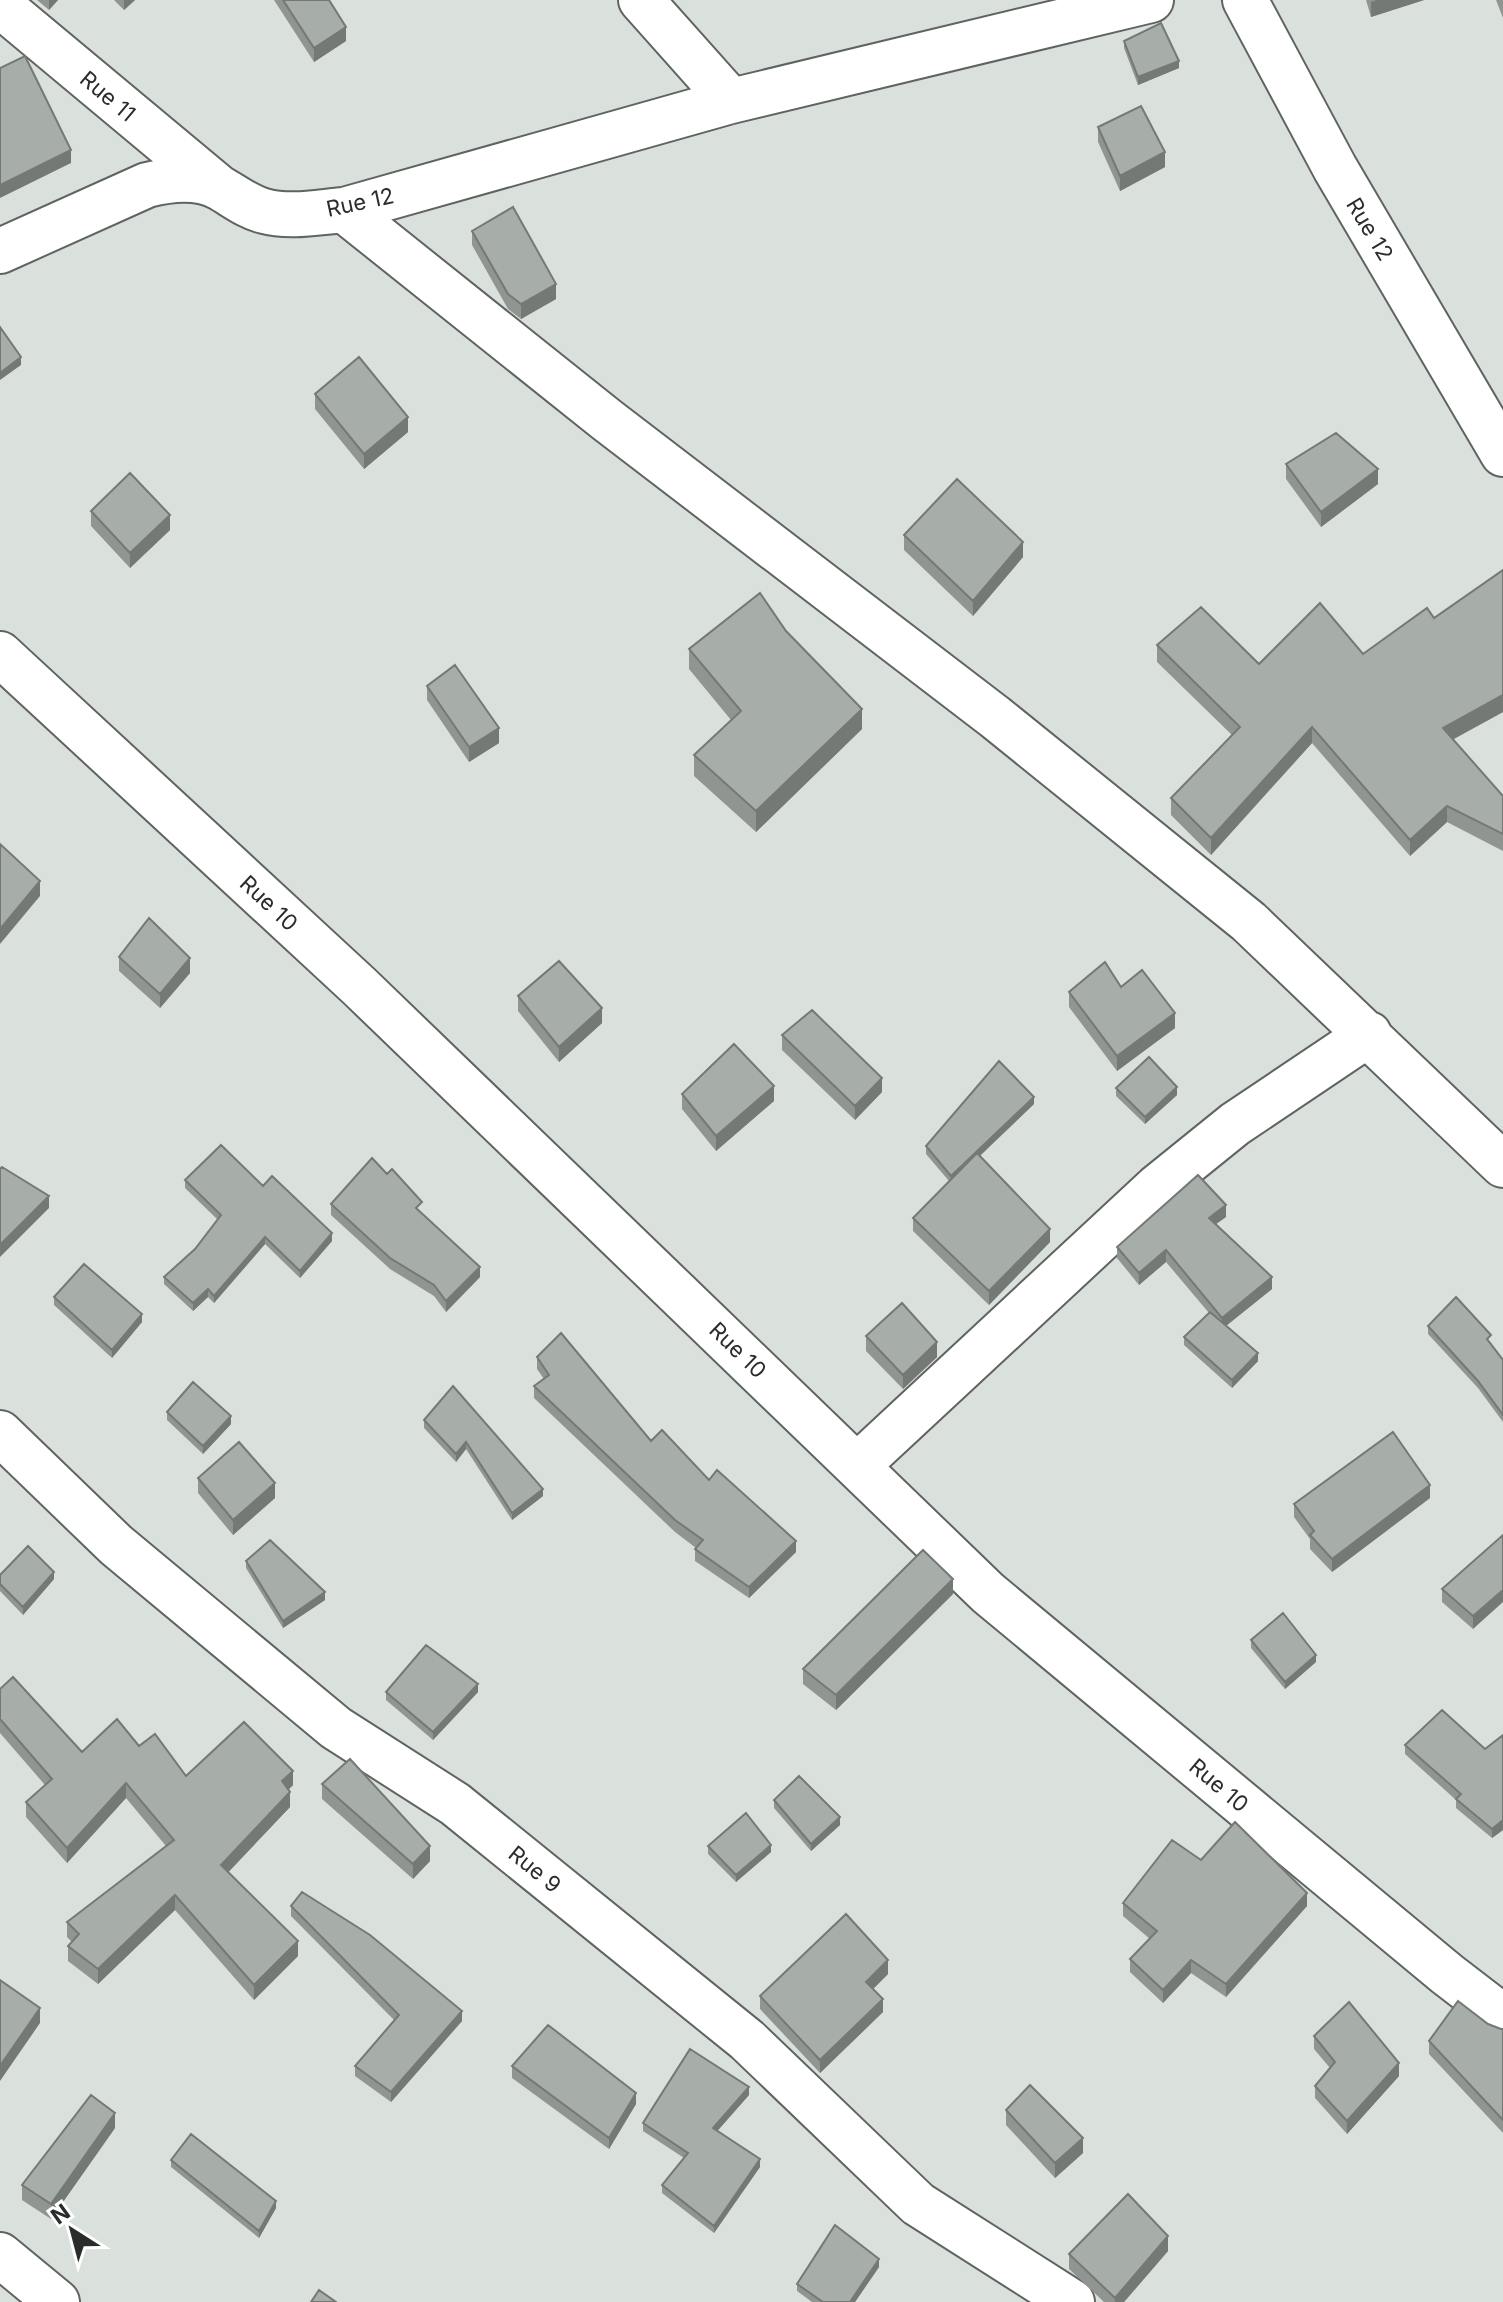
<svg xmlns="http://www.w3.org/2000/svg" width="1503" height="2302" viewBox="0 0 1503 2302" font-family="Inter,sans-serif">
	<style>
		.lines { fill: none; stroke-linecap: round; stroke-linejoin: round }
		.street-casing { stroke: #5f6461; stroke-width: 48 }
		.street { stroke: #fff; stroke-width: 44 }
		.wall { fill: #909591 }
		.shaded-wall { fill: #757976 }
		.building { fill: #a7ada9; stroke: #757976; stroke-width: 2 }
		.labels { text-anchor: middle; stroke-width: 8; stroke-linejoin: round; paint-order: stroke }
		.street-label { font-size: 22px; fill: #292c2b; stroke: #fff }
	</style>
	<rect width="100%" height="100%" fill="#dae1dd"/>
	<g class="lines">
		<defs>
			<path id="street" d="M641,0l90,101
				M1245,0l90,168 168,286
				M0,5l217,181
				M344,210l263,210 388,297 254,205 254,243
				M0,251l147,-66c24,-6 51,-9 73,3 14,8 28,19 44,23 26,7 54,1 80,-1l387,-109 420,-101
				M0,654l359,332 629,607 459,381 56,43
				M0,1433l116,112 220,183 119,76 292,236 171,164 154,98
				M857,1466l300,-279 78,-63 134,-90
				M0,2255l57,47"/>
		</defs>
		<use href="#street" class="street-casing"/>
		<use href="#street" class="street"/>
	</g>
	<path class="wall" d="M37,0h21l-9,10z
		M114,0h21l-11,10z
		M274,0h55l17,41 -32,21z
		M1366,0h58l-53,17z
		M1496,0h7v18z
		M1124,41l55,27 -41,17 -14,-37z
		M1098,127l67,40 -45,24 -22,-49z
		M472,231l84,68 -35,20 -13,-10 -36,-64z
		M315,394l93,38 -44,37 -49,-60z
		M1286,464l92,20 -57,43 -35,-48z
		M91,511l79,19 -40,38 -39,-42z
		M904,535l119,22 -50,59 -69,-66z
		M786,631l76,98 -106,103 -62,-56v-21l37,-35 -42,-51v-20z
		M1157,645l102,19 104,-10 140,58 -50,27 50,57v55l-56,-29 -37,34 -98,-113 -101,112 -40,-40v-17l61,-63 -75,-73z
		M427,686l72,57 -30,19 -42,-62z
		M119,957l71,16 -30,35 -41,-37z
		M1069,992l106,36 -58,43 -48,-64z
		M518,996l84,27 -43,39 -41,-51z
		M782,1035l100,57 -27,28 -73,-70z
		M1116,1088l61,7 -32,29 -29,-28z
		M682,1094l92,7 -58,50 -34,-42z
		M1034,1104l-54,52 70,86 -61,63 -76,-74v-13l36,-37 -23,-27v-8z
		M185,1180l78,6 69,55 -32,37 -35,-34 -51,59 -6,-6 -15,14 -29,-27v-7l31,-28 23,-29 -33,-32z
		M331,1204l91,9 58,64 -34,35 -12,-16 -44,-27 -59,-54z
		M1226,1217l-10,7 56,65 -46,37 32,35 -26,27 -48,-43v-8l25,-24 -43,-51 -27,23 -22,-27v-11z
		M54,1297l88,25 -30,36 -58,-53z
		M1428,1326l63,17 12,17v62l-25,-34 -50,-54z
		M866,1336l71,21 -34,32 -37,-38z
		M537,1357l114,84 58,39 87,72 -47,46 -54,-37v-12l1,-1 -21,-16 -141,-134v-12l10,-7 -7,-10z
		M453,1386l90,110 -31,24 -46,-71 -10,13 -32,-34v-8z
		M167,1412l64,12 -28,30 -36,-34z
		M198,1478l77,20 -42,37 -35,-42z
		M1430,1498l-98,74 -22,-23v-10l-16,-22v-13z
		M1503,1535l-30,94 -31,-27v-13z
		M246,1561l79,39 -42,28 -37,-60z
		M0,1575l54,4 -31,36 -23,-24z
		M953,1594l-117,116 -33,-26v-15z
		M1251,1640l65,22 -31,27 -34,-41z
		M0,1689l82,63 57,-6 47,30 107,9 -5,5 2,17 -62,65 70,84 -44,44 -79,-90 -77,74 -30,-23v-15l4,-4 -5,-5v-15l99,-76 -40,-48 -59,65 -41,-46v-15l19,-17 -45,-52z
		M386,1692h92l-45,48 -47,-40z
		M1503,1735v95l-11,8 -36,-30v-8l-51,-46v-9l80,4z
		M322,1784l108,77 -17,18 -91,-80z
		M774,1800l66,25 -29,26 -37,-43z
		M708,1846l63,6 -35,30 -28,-28z
		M1201,1860l106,46 -81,91 -35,-24 -28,30 -33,-31v-13l20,-20 -27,-23v-13z
		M291,1906l171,115 -71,81 -36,-26v-10l39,-46 -103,-104z
		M888,1974l-15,15 10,23 -63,61 -60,-64v-13z
		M1503,2029v104l-74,-79v-13z
		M1314,2036l85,40 -52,58 -32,-36v-12l15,-18 -16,-19z
		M512,2066l124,38 -27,45 -97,-71z
		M749,2095l-32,36 43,36 -46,66 -52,-40v-8l22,-27 -41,-27v-8z
		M1006,2110l77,43 -28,25 -49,-53z
		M115,2128l-64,91 -29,-19v-15z
		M171,2160l105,48 -17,30 -88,-71z
		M1168,2251l-44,51h-20l-35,-33v-15z
		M879,2267l-24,35h-43l-15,-11v-7z"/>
	<path class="shaded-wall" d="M49,0h9l-9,10z
		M124,0h11l-11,10z
		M1377,0h47l-53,17v-15z
		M346,27v14l-32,21v-14z
		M1179,61v7l-41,17v-8z
		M71,150v13l-71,35v-13z
		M1165,152v15l-45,24v-15z
		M556,284v15l-35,20v-15z
		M21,357v8l-21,15v-7z
		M408,417v15l-44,37v-15z
		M1378,469v15l-57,43v-15z
		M170,515v15l-40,38v-15z
		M1023,542v15l-50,59v-15z
		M1503,695v17l-60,33v-17z
		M862,709v20l-106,103v-21z
		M1312,727v16l-101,112v-17z
		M499,728v15l-30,19v-15z
		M1447,806v16l-37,34v-16z
		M40,881v15l-40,48v-15z
		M190,958v15l-30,35v-14z
		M602,1008v15l-43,39v-15z
		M1175,1013v15l-58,43v-15z
		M882,1078v14l-27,28v-14z
		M774,1086v15l-58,50v-15z
		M1177,1087v8l-32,29v-7z
		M1034,1097v7l-83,79v-7z
		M49,1196v12l-49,49v-12z
		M1226,1205v12l-17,12v-11z
		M1050,1229v13l-61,63v-14z
		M332,1233v8l-32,37v-7z
		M265,1237v7l-51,59v-7z
		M1166,1250v12l-27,23v-12z
		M480,1267v10l-34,35v-11z
		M1272,1277v12l-50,40v-11z
		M208,1289v8l-15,14v-8z
		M142,1314v8l-30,36v-8z
		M937,1342v15l-34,32v-14z
		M1258,1353v8l-26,27v-8z
		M231,1416v8l-28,30v-8z
		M466,1442v7l-10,13v-8z
		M275,1483v15l-42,37v-15z
		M1430,1485v13l-98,74v-13z
		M543,1489v7l-31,24v-7z
		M796,1541v11l-47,46v-11z
		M54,1572v7l-31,36v-8z
		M953,1579v15l-117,116v-15z
		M1503,1590v12l-30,27v-13z
		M325,1592v8l-42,28v-7z
		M1316,1655v7l-31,27v-7z
		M478,1684v8l-45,48v-8z
		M293,1771v14l-11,11v-15z
		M126,1783v15l-59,65v-15z
		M290,1792v15l-69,73v-15z
		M840,1817v8l-29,26v-7z
		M1503,1820v10l-11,8v-9z
		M771,1845v7l-35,30v-7z
		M430,1846v15l-17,18v-15z
		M1307,1893v13l-81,91v-13z
		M175,1895v15l-77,74v-15z
		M298,1941v15l-44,44v-15z
		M888,1960v14l-22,22v-14z
		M1191,1960v13l-28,30v-13z
		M883,1999v13l-63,61v-13z
		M40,2008v15l-40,58v-15z
		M462,2011v10l-71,81v-10z
		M1399,2063v13l-52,58v-13z
		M749,2087v8l-36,41v-8z
		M636,2093v11l-27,45v-11z
		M115,2113v15l-64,91v-15z
		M1083,2138v15l-28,25v-15z
		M760,2159v8l-46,66v-7z
		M276,2201v7l-17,30v-7z
		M1168,2236v15l-44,51h-9v-4z
		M879,2259v8l-24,35h-5z"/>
	<path class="building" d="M283,0h46l17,27 -32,21z
		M1161,23l18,38 -41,16 -14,-36z
		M25,56l46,94 -71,35v-117z
		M1141,106l24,46 -45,24 -22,-49z
		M513,207l43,77 -35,20 -13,-10 -36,-63z
		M0,327l21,30 -21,16z
		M359,357l49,60 -44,37 -49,-60z
		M1336,433l42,36 -57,43 -35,-48z
		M130,473l40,42 -40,38 -39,-42z
		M957,479l66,63 -50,59 -69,-66z
		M1503,570v125l-60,33 60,68v38l-56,-28 -37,34 -98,-113 -101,111 -40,-40 69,-71 -83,-82 44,-38 58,57 61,-61 43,51 64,-46 7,10z
		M760,593l26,38 76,78 -106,102 -62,-56 47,-44 -52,-62z
		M455,665l44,63 -30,19 -42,-61z
		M0,844l40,37 -40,48z
		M149,918l41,40 -30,36 -41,-37z
		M559,961l43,47 -43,39 -41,-51z
		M1105,962l16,25 21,-17 33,43 -58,43 -48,-64z
		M812,1010l70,68 -27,28 -73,-71z
		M734,1044l40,42 -58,50 -34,-42z
		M1149,1057l28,30 -32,30 -29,-29z
		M999,1061l35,36 -83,79 -25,-30z
		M221,1145l42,41 9,-10 60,57 -32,38 -35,-34 -51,59 -6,-7 -15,14 -29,-26 31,-28 26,-34 -36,-35z
		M977,1153l73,76 -61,62 -76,-73z
		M372,1158l15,16 5,-5 30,33 -6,6 64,59 -34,34 -12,-16 -44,-27 -59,-54z
		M2,1167l47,29 -49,49v-76z
		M1198,1175l28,30 -17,13 63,59 -50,41 -56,-68 -27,23 -22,-26z
		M84,1264l58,50 -30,36 -58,-53z
		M1456,1297l35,38 -4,4 16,21v55l-25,-34 -50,-55z
		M902,1303l35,39 -34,33 -37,-39z
		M1210,1312l48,41 -26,27 -48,-43z
		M561,1333l90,108 11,-11 47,50 8,-10 79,71 -47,46 -54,-38 8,-9 -28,-20 -141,-134 15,-11 -12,-18z
		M193,1382l38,34 -28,30 -36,-34z
		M453,1386l90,103 -31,24 -46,-71 -10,12 -32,-34z
		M1393,1432l37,53 -98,74 -22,-24 4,-4 -20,-27z
		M239,1442l36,41 -42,37 -35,-42z
		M1503,1535v55l-30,26 -31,-27z
		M270,1540l55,52 -42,29 -37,-60z
		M28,1546l26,26 -31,35 -23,-23v-9z
		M923,1550l30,29 -117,116 -33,-26z
		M1283,1613l33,42 -31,27 -34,-42z
		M426,1645l52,39 -45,48 -47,-40z
		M13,1677l69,75 35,-33 22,27 16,-12 31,42 58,-54 49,49 -11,10 8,11 -69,73 77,76 -44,44 -79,-90 -77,74 -30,-23 11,-12 -12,-12 107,-82 -48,-57 -59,65 -41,-46 26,-23 -52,-60v-30z
		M1442,1710l43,39 18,-14v85l-11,9 -36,-30 5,-5 -56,-49z
		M350,1759l80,87 -17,18 -91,-80z
		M799,1776l41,41 -29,27 -37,-44z
		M746,1813l25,32 -35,30 -28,-29z
		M1235,1822l72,71 -81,91 -35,-24 -28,30 -33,-31 27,-28 -34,-28 49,-63 29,20z
		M302,1892l68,43 92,76 -71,81 -36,-26 44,-51 -108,-109z
		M846,1914l42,46 -22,22 17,17 -63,61 -60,-64z
		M0,1980l40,28 -40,58z
		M1458,2001l30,23 13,5h2v91l-74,-79z
		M1349,2002l50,61 -52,58 -32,-35 20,-24 -21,-26z
		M548,2025l88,68 -27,45 -97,-72z
		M690,2049l59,38 -36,41 47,31 -46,67 -52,-41 26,-32 -45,-30z
		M1030,2085l53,53 -28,25 -49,-53z
		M91,2095l24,18 -64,91 -29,-19z
		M191,2134l85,67 -17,30 -88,-71z
		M1128,2194l40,42 -53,62 -46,-44z
		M835,2225l44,34 -29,43h-27l-26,-18z
		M319,2290l17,12h-25z"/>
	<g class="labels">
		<g class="street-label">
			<text transform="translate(108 96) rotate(40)" y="8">Rue 11</text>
			<text transform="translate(360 202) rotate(-12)" y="8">Rue 12</text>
			<text transform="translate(1370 229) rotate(59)" y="8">Rue 12</text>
			<text transform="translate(269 903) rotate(43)" y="8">Rue 10</text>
			<text transform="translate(738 1350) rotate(44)" y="8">Rue 10</text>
			<text transform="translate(1219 1785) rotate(40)" y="8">Rue 10</text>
			<text transform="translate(535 1869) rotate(39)" y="8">Rue 9</text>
		</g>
	</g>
	<g transform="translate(72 2230) rotate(324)" stroke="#ffffff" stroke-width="6" paint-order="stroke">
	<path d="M0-6L14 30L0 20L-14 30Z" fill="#292c2b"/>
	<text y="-12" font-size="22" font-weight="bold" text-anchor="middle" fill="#292c2b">N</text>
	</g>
</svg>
